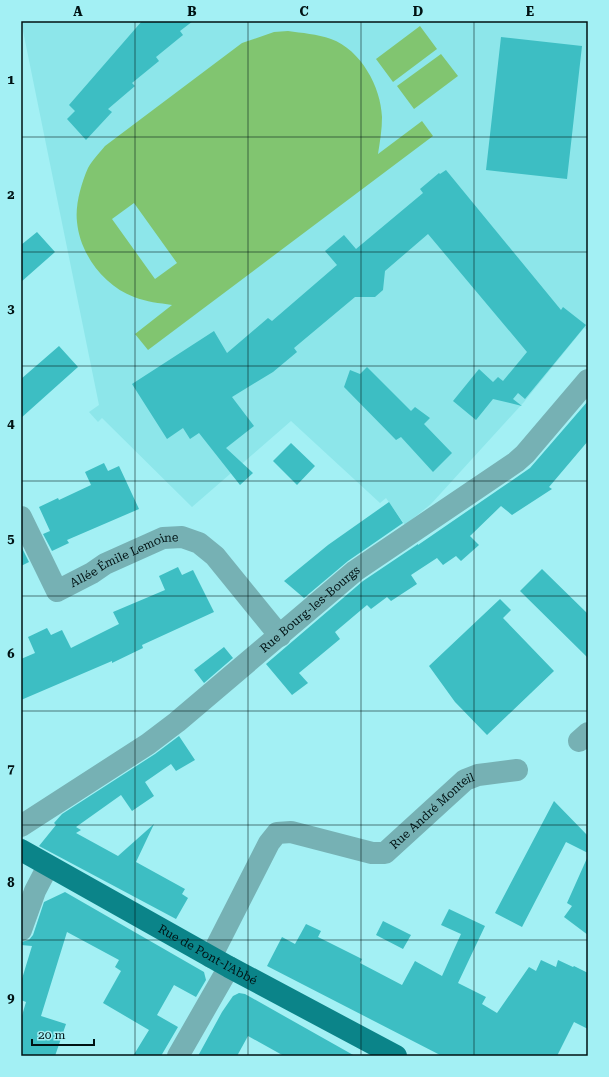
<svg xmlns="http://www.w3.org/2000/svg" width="609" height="1077" viewBox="0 0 609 1077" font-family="'Roboto Serif',serif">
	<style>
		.built { fill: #8de6ea }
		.green { fill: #81c570; fill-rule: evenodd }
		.building { fill: #3dbec3 }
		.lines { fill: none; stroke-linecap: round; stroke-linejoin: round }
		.minor { stroke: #76b1b4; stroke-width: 22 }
		.major { stroke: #0b8489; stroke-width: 22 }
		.grid { fill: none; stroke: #001213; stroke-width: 1; stroke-opacity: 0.55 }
		.labels { text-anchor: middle; stroke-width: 3.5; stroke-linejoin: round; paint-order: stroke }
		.street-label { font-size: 12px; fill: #001213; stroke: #a3f0f4 }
		.neatline { fill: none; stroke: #001213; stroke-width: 1.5 }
		.grid-label { font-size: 13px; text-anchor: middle; font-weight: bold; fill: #001213 }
	</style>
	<rect width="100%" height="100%" fill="#a3f0f4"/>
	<path class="built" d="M21,21h567v309l-4,-2 -60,74 -93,102 -26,21 -19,-27 -6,5 -89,-82 -99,86 -90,-89 -4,4 -9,-10 10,-7z"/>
	<path class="green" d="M420,26l17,23 -44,33 -17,-23z
		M288,31c14,2 29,3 43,8 30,11 50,48 51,78 0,13 -2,24 -4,37l44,-33 11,15 -285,214 -13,-16 37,-29c-13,-2 -25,-3 -38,-8 -30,-11 -54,-43 -57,-75 -2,-17 4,-38 11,-54 4,-7 11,-15 17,-22l137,-103 32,-11zM134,203l43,60 -22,16 -43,-60z
		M441,54l17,22 -44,33 -17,-23z"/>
	<path class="building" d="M142,21h51l-13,10 3,4 -27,22 3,4 -27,22 3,3 -27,23 4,3 -26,28 -19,-21 8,-8 -6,-6z
		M501,37l81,9 -15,133 -81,-9z
		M446,170l115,140 2,-3 23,18 -61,74 -7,-6 -5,6 9,7 -29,-7 -17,21 -23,-19 26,-32 14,13 5,-5 5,4 24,-29 -99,-118 -43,37 -2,19 -8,7h-20l-61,51 3,4 -24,20 -41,25 22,29 -28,22 27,25 -13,12 -41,-52 -9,6 -7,-11 -16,11 -35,-55 82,-53 13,22 41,-35 4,3 65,-56 -12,-14 19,-16 12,14 67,-56 -3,-4 19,-16 1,1z
		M37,232l18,20 -34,30v-37z
		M59,346l19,21 -57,51v-39z
		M367,367l44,44 4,-4 15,11 -6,6 28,29 -19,19 -32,-35 -5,3 -52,-53 6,-17 10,4z
		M588,401v40l-39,46 3,2 -40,26 -11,-9 -31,30 9,9 -18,16 -5,-5 -13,9 -6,-7 -26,17 6,9 -26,17 -4,-4 -16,12 -4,-4 -32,27 5,7 -41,34 9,10 -16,12 -26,-31 97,-83 55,-37v1l112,-77z
		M291,443l24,23 -18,19 -24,-24z
		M104,463l4,8 11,-5 20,43 -72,31 2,3 -17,8 -9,-17 7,-3 -11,-24 19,-9 1,2 32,-15 -6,-13z
		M389,502l14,21 -55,38 -44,37 -20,-17 44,-36z
		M21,546l8,16 -8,4z
		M178,567l4,8 11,-5 21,42 -72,33 1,3 -31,15v-2l-91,39v-41l14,-6 -7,-16 19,-9 4,7 11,-5 9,18 48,-24 -6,-12 52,-22 -6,-14z
		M542,569l46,45v44l-68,-67z
		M500,599l11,11 -8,8 51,53 -67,64 -32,-33 -26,-36z
		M224,647l9,11 -29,25 -10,-13z
		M179,736l16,24 -19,11 -5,-7 -26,18 9,14 -22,15 -11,-16 -45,32 5,3 -5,3 42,23 36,-32 -18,38 49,27 -3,5 6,4 -12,21 -137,-73 17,-21 -2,-2 8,-9 93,-60z
		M554,801l34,35v17l-22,-11 -44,85 -27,-14z
		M588,856v79l-24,-18 8,-11 -5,-3z
		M65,892l139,80 2,8 -10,17 -22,-12 -17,30 21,12 -17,29h-28l16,-26 -46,-27 18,-32 -6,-4 4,-7 -52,-28 -26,84 25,8 -11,32h-34v-37l5,-17 -5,-2v-18l11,-36 -11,-1v-3l8,-2 4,-5 11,-33z
		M449,909l36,17 -27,57 28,14 -4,7 15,9 32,-46 7,4 5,-11 15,7 2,-7 15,7 1,-1 14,7v56l-14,-7 -17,34h-115l-175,-90 15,-29 13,7 11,-20 15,7 -3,6 44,22 -2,4 42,22 13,-24 27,15 19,-42 -20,-9z
		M383,921l28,14 -8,14 -27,-14z
		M239,993l6,1 110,62h-71l-36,-20 -11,20h-39l24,-44 11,-16z"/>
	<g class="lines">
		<g class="minor">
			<path id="s1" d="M21,517l36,74 35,-18 13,-9 58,-26 19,-1 17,6 16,13 65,80"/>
			<path d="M579,741l9,-8"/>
			<path id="s2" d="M21,826l127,-82 29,-22 178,-151 161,-109 9,-8 63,-74"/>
			<path d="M21,930l14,-39 13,-25"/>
			<path id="s3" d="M211,957l58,-114 8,-10 14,-1 81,21h13l80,-73 13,-5 39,-5"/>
			<path d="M178,1056l51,-89"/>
		</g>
		<path class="major" id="s4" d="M21,850l208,117 167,89"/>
	</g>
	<path class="grid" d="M135,21v1035M248,21v1035M361,21v1035M474,21v1035M21,137h567M21,252h567M21,366h567M21,481h567M21,596h567M21,711h567M21,825h567M21,940h567"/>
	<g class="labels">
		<g class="street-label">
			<text dy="4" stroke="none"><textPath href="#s1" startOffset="157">Allée Émile Lemoine</textPath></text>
			<text dy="4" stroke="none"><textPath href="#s2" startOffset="362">Rue Bourg-les-Bourgs</textPath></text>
			<text dy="4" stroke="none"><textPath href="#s3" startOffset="315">Rue André Monteil</textPath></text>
			<text dy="4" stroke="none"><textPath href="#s4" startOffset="214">Rue de Pont-l'Abbé</textPath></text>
		</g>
	</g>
	<rect width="609" height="1077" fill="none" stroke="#a3f0f4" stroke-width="44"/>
	<path d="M32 1039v6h62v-6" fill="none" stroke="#001213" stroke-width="2"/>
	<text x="38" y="1039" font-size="12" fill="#001213" stroke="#a3f0f4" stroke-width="3" paint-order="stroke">20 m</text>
	<rect x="22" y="22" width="565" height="1033" class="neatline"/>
	<g class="grid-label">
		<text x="78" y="16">A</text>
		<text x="192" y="16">B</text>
		<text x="304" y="16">C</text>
		<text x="418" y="16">D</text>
		<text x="530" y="16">E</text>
		<text x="11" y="84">1</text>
		<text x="11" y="199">2</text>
		<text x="11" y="313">3</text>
		<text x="11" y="428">4</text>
		<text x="11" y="543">5</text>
		<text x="11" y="658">6</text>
		<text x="11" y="773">7</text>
		<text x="11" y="887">8</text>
		<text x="11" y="1002">9</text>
	</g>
</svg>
